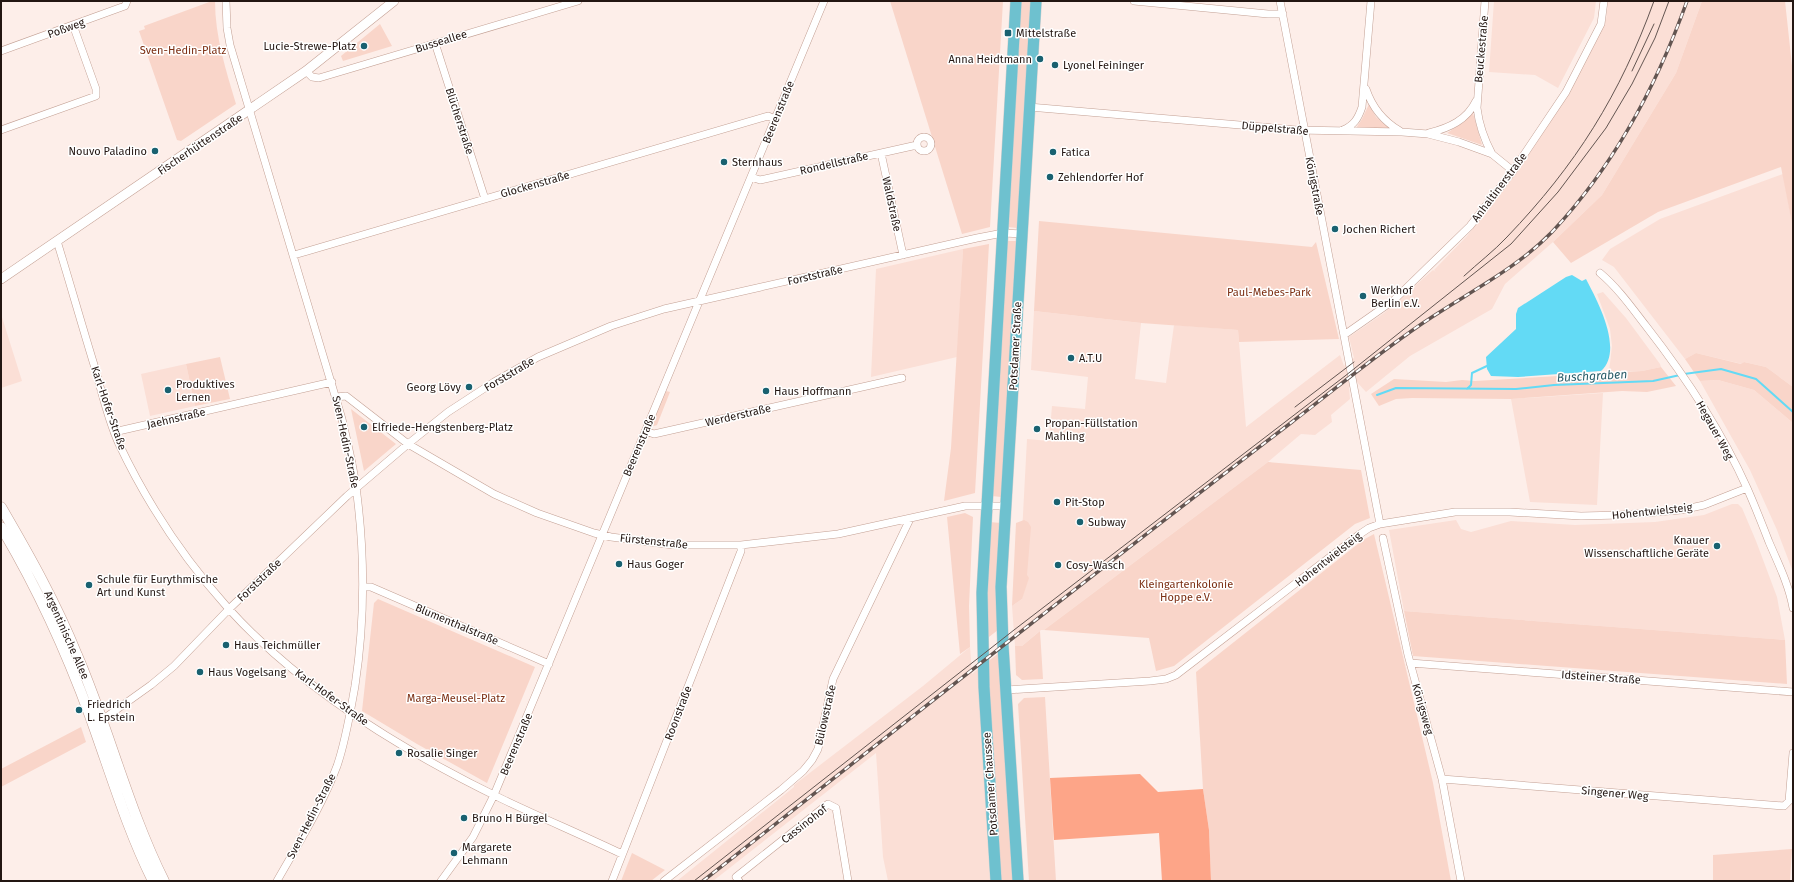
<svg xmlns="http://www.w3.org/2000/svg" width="1794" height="882" viewBox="0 0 1794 882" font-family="'Fira Sans',sans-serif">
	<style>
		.built { fill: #fbdfd6 }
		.green { fill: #f9d5c9 }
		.forest { fill: #fda588 }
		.water { fill: #63daf5 }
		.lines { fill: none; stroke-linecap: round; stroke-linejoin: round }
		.stream { stroke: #63daf5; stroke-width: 2 }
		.minor-casing { stroke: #c3a094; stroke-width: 8 }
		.tertiary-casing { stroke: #c3a094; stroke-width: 10 }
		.secondary-casing { stroke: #c3a094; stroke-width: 11 }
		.primary-casing { stroke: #d3d0d0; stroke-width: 12 }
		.minor { stroke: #fff; stroke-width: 7 }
		.tertiary { stroke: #fff; stroke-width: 9 }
		.secondary { stroke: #fff; stroke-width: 10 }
		.primary { stroke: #6ec1cf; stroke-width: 11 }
		.tram { stroke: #635551; stroke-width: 1 }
		.rail-casing { stroke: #635551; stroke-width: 3.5 }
		.rail { stroke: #fff; stroke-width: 2; stroke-dasharray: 6; stroke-linecap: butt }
		.poi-dot { fill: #196170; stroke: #fff; stroke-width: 1.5 }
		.labels { text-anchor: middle; stroke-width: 3; stroke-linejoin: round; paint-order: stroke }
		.street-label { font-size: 11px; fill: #231612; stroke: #fff }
		.poi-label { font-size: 11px; fill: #231612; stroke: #fff; text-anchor: start }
		.park-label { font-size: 11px; fill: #7c2f13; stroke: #fff }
		.water-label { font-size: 12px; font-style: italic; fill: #2b5d69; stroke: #fff }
	</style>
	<rect width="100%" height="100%" fill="#fdeee9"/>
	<path class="built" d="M1494,1h102l-2,17 -36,70 -23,-13 -46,-3z
		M1608,1h94l-26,72 -74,122 -49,47 -48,42 -13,25 -82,47 -44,36 -10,-11 -7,6 1,12 -19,16 1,7 -17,13 -14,-1 -33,28 -224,168h-3l-19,16h-7l-3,-40 10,-7 -1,-47 6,-113 22,2 3,-35 33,3 3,-32 -57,-7 3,-59 107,12 -6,56 31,4 8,-58 64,5 8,97 94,-72 4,11 10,-8 -5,-21 35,-24 49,-43 3,2 -2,-2 33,-34 49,-62 53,-81 37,-73z
		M1783,174l10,55v158l-27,-20 -22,-5 -2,2 -46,-11 -11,6 -71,-92 -12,-7 8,-11 50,-30z
		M963,249l-6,108 -86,20 5,-108z
		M1603,292l23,26 34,46 1,3 -19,4 -33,1 3,-26 -2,-17 -13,-35z
		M1,314l21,67 -21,7z
		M186,364l9,42 -45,10 -9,-42z
		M1718,380l36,10 39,33v149l-16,-42 -27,-60 -50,-89z
		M1603,393l-6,112 -67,-3 -19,-103z
		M1732,504h6l4,4 14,33 21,56 8,43 -381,-29 -15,-81 67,-10 5,9 10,3 40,-11 64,4 80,-3 49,-7z
		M970,647l2,27 6,-5 12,212h-102l-5,-24 -7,-104 -163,128h-36l117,-94v-2l129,-99z"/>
	<path class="green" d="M212,1h3c0,36 11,69 21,103l-55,37 -4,-1 -38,-109 6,-2 -1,-3z
		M890,1h113l-13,226 -28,7z
		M1019,1h13l-15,227 -9,-1z
		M1702,1h83l8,74v154l-12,-62 -123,45 -87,51 -18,-21 49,-47 74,-122z
		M380,24l12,22 -49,15 -2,-5z
		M1369,104l7,13 13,11h-33l6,-9z
		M1473,113l9,32 -35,-12 15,-10z
		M1039,221l273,26 4,-5 23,97 -100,3 -1,-12 -97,-7 -107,-12z
		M1007,241h10l-16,256 -9,-1z
		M989,244l-14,249 -31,8 7,-53 12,-199z
		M1696,353l45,11 3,-2 22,5 27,20v36l-39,-33 -36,-10 -18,1 -15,-22z
		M220,357l10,42 -35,7 -9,-42z
		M1661,367l15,19 -29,6 -25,-1 -111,8 -99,-1 -16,1 -17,7 -8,-12 23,-15 52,3 16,-2 13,1 167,-10z
		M666,391l4,1 -13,33 -3,1 -2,-2z
		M351,409l45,35 -32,27z
		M1268,462l93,8 9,48 -15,6 -181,142 -18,5 -7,-33 -105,-8z
		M965,513l8,4 -4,89 1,41 -10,7 -13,-137z
		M1024,520l4,2 3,5 -4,48 2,3 -7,21 -10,7 4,-83z
		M989,522l12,1 -3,107 -13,10z
		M1374,534l59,249 18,98h-240l-2,-51 -6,-41 -7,-117 167,-132z
		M378,599l157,68 -48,116 -70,-39 -55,-33 12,-108z
		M1404,611l381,29 2,44 -374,-28z
		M1040,631l3,48 -21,1 -6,-5 -1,-29h7z
		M1000,652l14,229h-14l-14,-218z
		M1045,697l11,184h-27l-11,-177 6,-6z
		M81,727l5,15 -85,45v-18z
		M1792,849l-2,32h-77v-26z
		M632,853l33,17 -14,11h-30z"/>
	<path class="forest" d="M1140,774l18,18 45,-3 6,41 2,51h-49l-3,-48 -105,7 -4,-62z"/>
	<path class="water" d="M1572,275l10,6 4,-2c12,23 38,71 15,92l-83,6 -27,-1 -4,-7 -1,-12 30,-28v-15l2,-6 48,-31z"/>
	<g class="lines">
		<path class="stream" d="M1684,374l37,-5 35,10 37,33
			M1467,389l4,-4 1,-12 17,-8
			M1377,395l19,-7 120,1 38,-4 99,-4 27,-6"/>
		<defs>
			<path id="minor" d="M226,1l1,27 3,17 112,374c5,22 11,45 14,68 9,66 9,133 -1,199 -5,27 -9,54 -18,80 -15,40 -39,78 -60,115
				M1134,1l134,13h15
				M1280,1l100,523
				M1485,1l-8,107c2,17 7,31 15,46
				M435,43l50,156
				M1,51l121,-44 3,-1 2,-5
				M306,71l6,6 7,1 259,-77
				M1366,89c6,18 17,32 34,42
				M1029,107l268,23 105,2 26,2 31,8 33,12 21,17
				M1,130l95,-34v-7l-23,-64
				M1343,130c11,-5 15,-11 19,-23l9,-106
				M1429,133c20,-5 38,-13 47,-32
				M917 144a7 7 0 1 1 14 0a7 7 0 1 1-14 0Z
				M881,153l22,102
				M751,177l9,3 157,-35
				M57,241c13,42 25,85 38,127 7,25 13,52 24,76 28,59 65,115 109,164 73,81 177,144 274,191 40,19 80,36 120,55
				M294,255l474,-139 7,3
				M1600,273c18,15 32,35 46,53 39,50 75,104 101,162 8,18 15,36 22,54 9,21 20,43 24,66
				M1344,335l50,-35 76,-74 43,-55 53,-79 35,-68 3,-23
				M336,397l10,-1 62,48 86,50 43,19 57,20 17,4 62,8h68l97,-11 127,-28h41
				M645,431l9,3 248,-56
				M114,432l218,-50
				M1383,538l25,117 34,124 19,102
				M364,587h7l178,77
				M1410,663l383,29
				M1006,690l144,-9 16,-2 10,-4 184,-141 9,-6 11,-4 75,-12h55l71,4 39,-1 61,-5 23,-5 43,-17
				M102,720l49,-35 23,-19 55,-57 118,-113 61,-52 40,-32 46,-30 44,-25 73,-31 53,-17 313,-71 26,-5 19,1
				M1442,779l342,27 5,-5 4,-48
				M441,881l32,-44 21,-42 330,-794
				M612,881l129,-330v-6
				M664,881l117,-91 22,-19 9,-11 6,-11 15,-70 77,-160
				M739,881l-3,-4 92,-73 8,4 12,73"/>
			<path id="tertiary" d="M1,279l305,-208 88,-70"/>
			<path id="secondary" d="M1,507c28,48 55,96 76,148 32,74 51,154 87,226
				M1,527c36,60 65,124 89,189 20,55 37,113 63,165"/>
			<path id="primary" d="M996,881l-12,-194 -2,-94 34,-592
				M1018,881l-15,-235 -2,-59 35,-586"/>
		</defs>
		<use href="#minor" class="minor-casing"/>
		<use href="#tertiary" class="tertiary-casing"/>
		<use href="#secondary" class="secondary-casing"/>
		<use href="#primary" class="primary-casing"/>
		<use href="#minor" class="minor"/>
		<use href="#tertiary" class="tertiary"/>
		<use href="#secondary" class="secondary"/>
		<use href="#primary" class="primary"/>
		<path class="tram" d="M1632,71l22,-47
			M1464,276c14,-13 30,-25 43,-39 69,-72 113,-142 147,-236
			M1295,407l59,-45
			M694,881l320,-251 331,-254 166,-132 47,-52 48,-64 26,-44 23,-46 14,-37"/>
		<defs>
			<path id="rail" d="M703,881c196,-154 391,-308 589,-459 46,-35 91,-73 140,-105 41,-27 85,-49 120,-85 61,-65 105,-147 135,-231"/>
		</defs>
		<use href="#rail" class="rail-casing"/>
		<use href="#rail" class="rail"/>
	</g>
	<g class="poi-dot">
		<rect x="1004" y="29" width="8" height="8" rx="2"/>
		<circle cx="364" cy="46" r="4"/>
		<circle cx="1040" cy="59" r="4"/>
		<circle cx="1055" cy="65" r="4"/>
		<circle cx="155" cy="151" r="4"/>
		<circle cx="1053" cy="152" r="4"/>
		<circle cx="724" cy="162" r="4"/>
		<circle cx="1050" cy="177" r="4"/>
		<circle cx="1335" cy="229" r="4"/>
		<circle cx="1363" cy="296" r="4"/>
		<circle cx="1071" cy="358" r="4"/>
		<circle cx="469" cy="387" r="4"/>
		<circle cx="168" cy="390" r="4"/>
		<circle cx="766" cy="391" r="4"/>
		<circle cx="364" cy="427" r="4"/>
		<circle cx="1037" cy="429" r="4"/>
		<circle cx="1057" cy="502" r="4"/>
		<circle cx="1080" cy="522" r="4"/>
		<circle cx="1717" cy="546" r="4"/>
		<circle cx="619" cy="564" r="4"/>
		<circle cx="1058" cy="565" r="4"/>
		<circle cx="89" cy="585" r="4"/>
		<circle cx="226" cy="645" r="4"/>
		<circle cx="200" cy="672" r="4"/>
		<circle cx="79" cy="710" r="4"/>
		<circle cx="399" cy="753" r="4"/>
		<circle cx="464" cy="818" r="4"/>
		<circle cx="454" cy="853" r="4"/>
	</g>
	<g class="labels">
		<g class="street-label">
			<text transform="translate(66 28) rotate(-20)" y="4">Poßweg</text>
			<text transform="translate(441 41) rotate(-17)" y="4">Busseallee</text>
			<text transform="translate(1481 49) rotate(-85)" y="4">Beuckestraße</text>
			<text transform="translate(778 112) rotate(-68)" y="4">Beerenstraße</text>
			<text transform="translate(460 121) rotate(72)" y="4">Blücherstraße</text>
			<text transform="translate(1275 128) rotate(5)" y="4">Düppelstraße</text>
			<text transform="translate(200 144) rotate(-34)" y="4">Fischerhüttenstraße</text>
			<text transform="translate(834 163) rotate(-13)" y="4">Rondellstraße</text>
			<text transform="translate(535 184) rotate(-16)" y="4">Glockenstraße</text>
			<text transform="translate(1315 186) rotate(79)" y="4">Königstraße</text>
			<text transform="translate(1499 187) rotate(-53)" y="4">Anhaltinerstraße</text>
			<text transform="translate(892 204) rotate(78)" y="4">Waldstraße</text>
			<text transform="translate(815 275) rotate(-13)" y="4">Forststraße</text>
			<text transform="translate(1015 346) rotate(-87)" y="4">Potsdamer Straße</text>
			<text transform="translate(509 374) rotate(-31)" y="4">Forststraße</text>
			<text transform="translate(109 408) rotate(71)" y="4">Karl-Hofer-Straße</text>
			<text transform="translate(738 415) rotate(-13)" y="4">Werderstraße</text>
			<text transform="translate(176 418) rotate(-13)" y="4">Jaehnstraße</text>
			<text transform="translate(1715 430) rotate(61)" y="4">Hegauer Weg</text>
			<text transform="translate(346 442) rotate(78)" y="4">Sven-Hedin-Straße</text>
			<text transform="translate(639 445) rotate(-67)" y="4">Beerenstraße</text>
			<text transform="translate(1652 511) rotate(-6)" y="4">Hohentwielsteig</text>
			<text transform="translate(654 541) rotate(6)" y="4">Fürstenstraße</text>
			<text transform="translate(1328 559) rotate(-38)" y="4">Hohentwielsteig</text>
			<text transform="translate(259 580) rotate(-44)" y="4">Forststraße</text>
			<text transform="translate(457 624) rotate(23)" y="4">Blumenthalstraße</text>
			<text transform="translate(67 635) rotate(66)" y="4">Argentinische Allee</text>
			<text transform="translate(1601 677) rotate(4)" y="4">Idsteiner Straße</text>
			<text transform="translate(332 697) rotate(36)" y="4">Karl-Hofer-Straße</text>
			<text transform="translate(1423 709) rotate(74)" y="4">Königsweg</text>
			<text transform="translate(678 713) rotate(-69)" y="4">Roonstraße</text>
			<text transform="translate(825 715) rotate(-77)" y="4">Bülowstraße</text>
			<text transform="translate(516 744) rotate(-67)" y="4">Beerenstraße</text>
			<text transform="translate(990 784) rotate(-94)" y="4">Potsdamer Chaussee</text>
			<text transform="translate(1615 793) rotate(5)" y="4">Singener Weg</text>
			<text transform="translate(311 816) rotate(-63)" y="4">Sven-Hedin-Straße</text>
			<text transform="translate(804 824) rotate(-38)" y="4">Cassinohof</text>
		</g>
		<g class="poi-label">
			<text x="1016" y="37">Mittelstraße</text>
			<text x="356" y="50" text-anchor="end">Lucie-Strewe-Platz</text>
			<text x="1032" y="63" text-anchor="end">Anna Heidtmann</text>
			<text x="1063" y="69">Lyonel Feininger</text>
			<text x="147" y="155" text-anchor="end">Nouvo Paladino</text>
			<text x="1061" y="156">Fatica</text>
			<text x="732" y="166">Sternhaus</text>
			<text x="1058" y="181">Zehlendorfer Hof</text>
			<text x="1343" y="233">Jochen Richert</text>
			<text x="1371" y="294">Werkhof<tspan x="1371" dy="13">Berlin e.V.</tspan></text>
			<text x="1079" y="362">A.T.U</text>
			<text x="176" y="388">Produktives<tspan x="176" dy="13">Lernen</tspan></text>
			<text x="461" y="391" text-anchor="end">Georg Lövy</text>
			<text x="774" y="395">Haus Hoffmann</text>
			<text x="1045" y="427">Propan-Füllstation<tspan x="1045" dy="13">Mahling</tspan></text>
			<text x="372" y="431">Elfriede-Hengstenberg-Platz</text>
			<text x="1065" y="506">Pit-Stop</text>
			<text x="1088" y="526">Subway</text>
			<text x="1709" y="544" text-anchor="end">Knauer<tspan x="1709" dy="13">Wissenschaftliche Geräte</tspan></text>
			<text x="627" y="568">Haus Goger</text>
			<text x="1066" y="569">Cosy-Wasch</text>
			<text x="97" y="583">Schule für Eurythmische<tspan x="97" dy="13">Art und Kunst</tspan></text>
			<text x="234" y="649">Haus Teichmüller</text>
			<text x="208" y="676">Haus Vogelsang</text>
			<text x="87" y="708">Friedrich<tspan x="87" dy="13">L. Epstein</tspan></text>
			<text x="407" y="757">Rosalie Singer</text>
			<text x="472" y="822">Bruno H Bürgel</text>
			<text x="462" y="851">Margarete<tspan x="462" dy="13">Lehmann</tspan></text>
		</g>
		<g class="park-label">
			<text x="183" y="54">Sven-Hedin-Platz</text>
			<text x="1269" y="296">Paul-Mebes-Park</text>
			<text x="1186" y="588">Kleingartenkolonie<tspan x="1186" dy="13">Hoppe e.V.</tspan></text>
			<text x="456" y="702">Marga-Meusel-Platz</text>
		</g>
		<g class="water-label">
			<text transform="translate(1592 376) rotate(-3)" y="4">Buschgraben</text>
		</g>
	</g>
	<rect width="1794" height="882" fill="none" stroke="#231612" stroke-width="4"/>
</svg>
